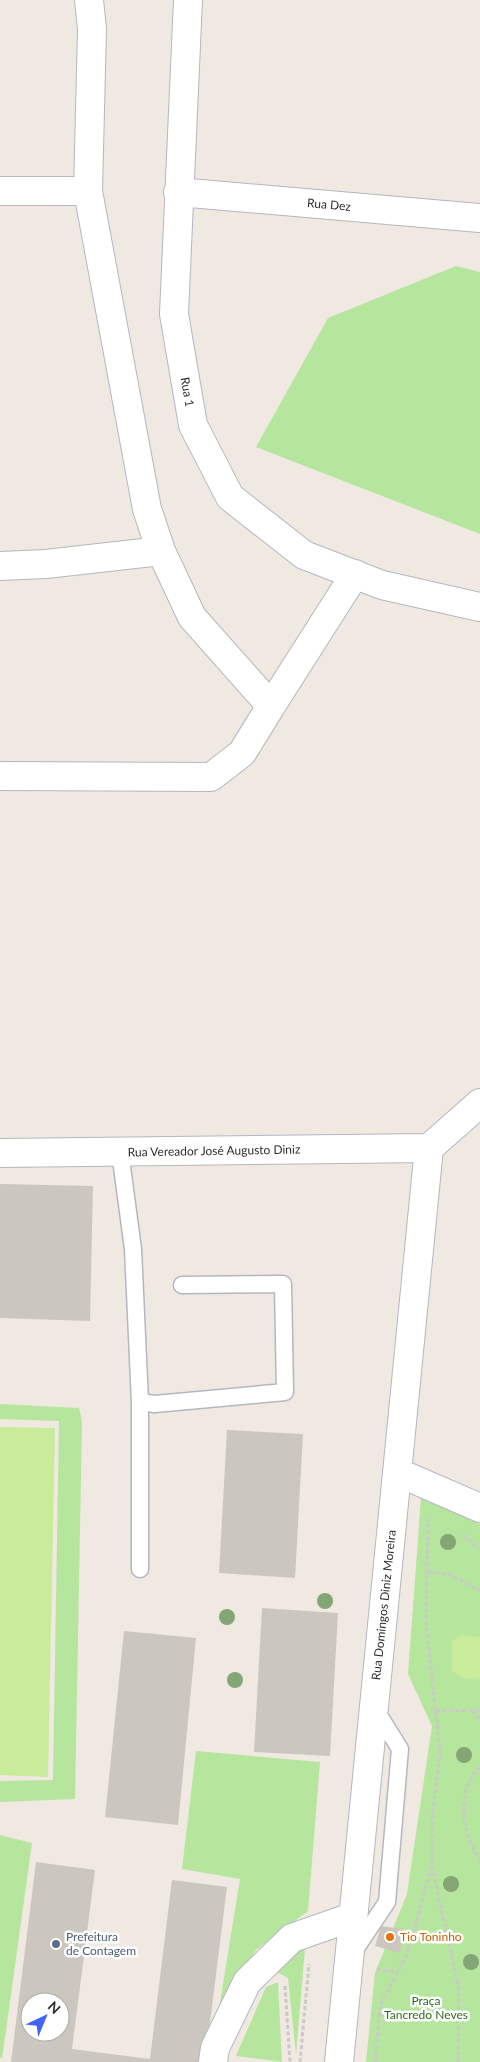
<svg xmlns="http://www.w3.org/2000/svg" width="480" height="2062" viewBox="0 0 480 2062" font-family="Lato,sans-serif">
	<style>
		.green { fill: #b6e59e }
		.pitch { fill: #c9ec9a }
		.building { fill: #cbc7bf; fill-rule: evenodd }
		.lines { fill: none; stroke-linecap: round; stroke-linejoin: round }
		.service-casing { stroke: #b4b7c1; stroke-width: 19 }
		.minor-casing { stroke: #b4b7c1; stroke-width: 30 }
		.tertiary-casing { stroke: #b4b7c1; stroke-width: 30 }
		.path { stroke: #c9c9c9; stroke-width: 3; stroke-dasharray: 4 2.5; stroke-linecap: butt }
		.service { stroke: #fff; stroke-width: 16 }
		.minor { stroke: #fff; stroke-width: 28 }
		.tertiary { stroke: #fff; stroke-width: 28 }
		.tree { fill: #84a574 }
		.food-dot { fill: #e8710a; stroke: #fff; stroke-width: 2 }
		.service-dot { fill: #5c6f8a; stroke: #fff; stroke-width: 2 }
		.labels { text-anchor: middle; stroke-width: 5; stroke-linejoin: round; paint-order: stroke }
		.street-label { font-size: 12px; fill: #2e2e2e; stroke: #fff }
		.service-label { font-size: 12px; fill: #4e5e75; stroke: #fff; text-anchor: start }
		.food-label { font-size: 12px; fill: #c56008; stroke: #fff; text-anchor: start }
		.park-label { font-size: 12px; fill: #2c6e1b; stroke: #fff }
	</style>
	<rect width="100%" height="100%" fill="#efe9e1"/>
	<path class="green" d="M456,266l24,6v262l-224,-87 72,-129z
		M0,1404l79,4 3,13 -7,378 -75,3v-21l53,-1 6,-359 -59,-2z
		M421,1498l59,26v538h-114l9,-89 32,-79 25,-168 -24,-52z
		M196,1751l124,11 -12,149 -52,39 -39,71 23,-142 -58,-10z
		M0,1835l32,8 -30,216 -2,-2z
		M305,1948l-9,107 -8,-77 -17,-9 19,-20z
		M278,1982l4,80 -46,-6 30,-69z"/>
	<path class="pitch" d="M0,1427l55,1 -7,349 -48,-2z
		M461,1635l19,2v43l-18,-2 -10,-7v-30z"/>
	<path class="building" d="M0,1184l93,2 -3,135 -90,-3z
		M227,1430l76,4 -8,144 -76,-5z
		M262,1608l76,5 -8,143 -76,-4z
		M124,1631l72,7 -18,187 -73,-8z
		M36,1862l59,8 -23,179 78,10 22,-179 55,7 -22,175h-194zM30,2002h30v30h-30z
		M381,1926l22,3 -3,24 -25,-7z"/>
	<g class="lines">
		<defs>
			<path id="service" d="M120,1152l13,97 7,153 15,2 130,-12 -2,-108 -101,1
				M140,1402v167
				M354,1951l33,-49 13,-153 -25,-40"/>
			<path id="minor" d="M188,0l-14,314 19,111 37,72 74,58 78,30 98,22
				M0,191h88l59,318 14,42 31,66 79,89 -29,47 -31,24 -211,-1
				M88,191l4,-162 -3,-29
				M178,192l302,26
				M0,566l46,-2 115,-13
				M271,706l84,-132
				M213,2062l2,-14 32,-66 45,-44 60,-21"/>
			<path id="tertiary" d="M429,1148l51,-45
				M0,1153l429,-5
				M397,1472l83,36
				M339,2062l90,-914"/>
		</defs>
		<use href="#service" class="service-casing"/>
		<use href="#minor" class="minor-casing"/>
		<use href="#tertiary" class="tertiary-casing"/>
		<path class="path" d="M463,1535l17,14
			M429,1572l20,2 31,17
			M436,1711l44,-1
			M472,1711l8,8
			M480,1767c-25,25 -18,67 0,93
			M432,1866l27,124 -1,72
			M377,1969l19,3
			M285,1986l5,76
			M300,2062l9,-98
			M375,2062l6,-60 26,-47 25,-90 1,-56 7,-56 -14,-132 2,-102"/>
		<use href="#service" class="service"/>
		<use href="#minor" class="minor"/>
		<use href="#tertiary" class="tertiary"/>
	</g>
	<g class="tree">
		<circle cx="448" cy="1542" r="8"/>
		<circle cx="325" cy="1601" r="8"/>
		<circle cx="227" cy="1617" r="8"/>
		<circle cx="235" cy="1680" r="8"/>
		<circle cx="464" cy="1755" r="8"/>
		<circle cx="451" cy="1884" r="8"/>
		<circle cx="471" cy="1962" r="8"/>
	</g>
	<circle class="food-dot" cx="390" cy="1937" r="5"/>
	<circle class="service-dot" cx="56" cy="1944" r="5"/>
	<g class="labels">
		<g class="street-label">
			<text transform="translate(329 205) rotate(5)" y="4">Rua Dez</text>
			<text transform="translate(187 392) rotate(80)" y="4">Rua 1</text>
			<text transform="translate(214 1151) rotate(-1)" y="4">Rua Vereador José Augusto Diniz</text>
			<text transform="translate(384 1605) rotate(-84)" y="4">Rua Domingos Diniz Moreira</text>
		</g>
		<g class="service-label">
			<text x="66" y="1941">Prefeitura<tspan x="66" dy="14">de Contagem</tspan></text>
		</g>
		<g class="food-label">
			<text x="400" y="1941">Tio Toninho</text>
		</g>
		<g class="park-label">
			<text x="426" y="2005">Praça<tspan x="426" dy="14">Tancredo Neves</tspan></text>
		</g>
	</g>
	<g transform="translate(45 2017) rotate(44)"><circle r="24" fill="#ffffff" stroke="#ababab"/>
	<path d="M0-4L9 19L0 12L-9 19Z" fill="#4264fb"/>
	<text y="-8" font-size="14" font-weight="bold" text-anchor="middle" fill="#2e2e2e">N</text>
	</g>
</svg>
